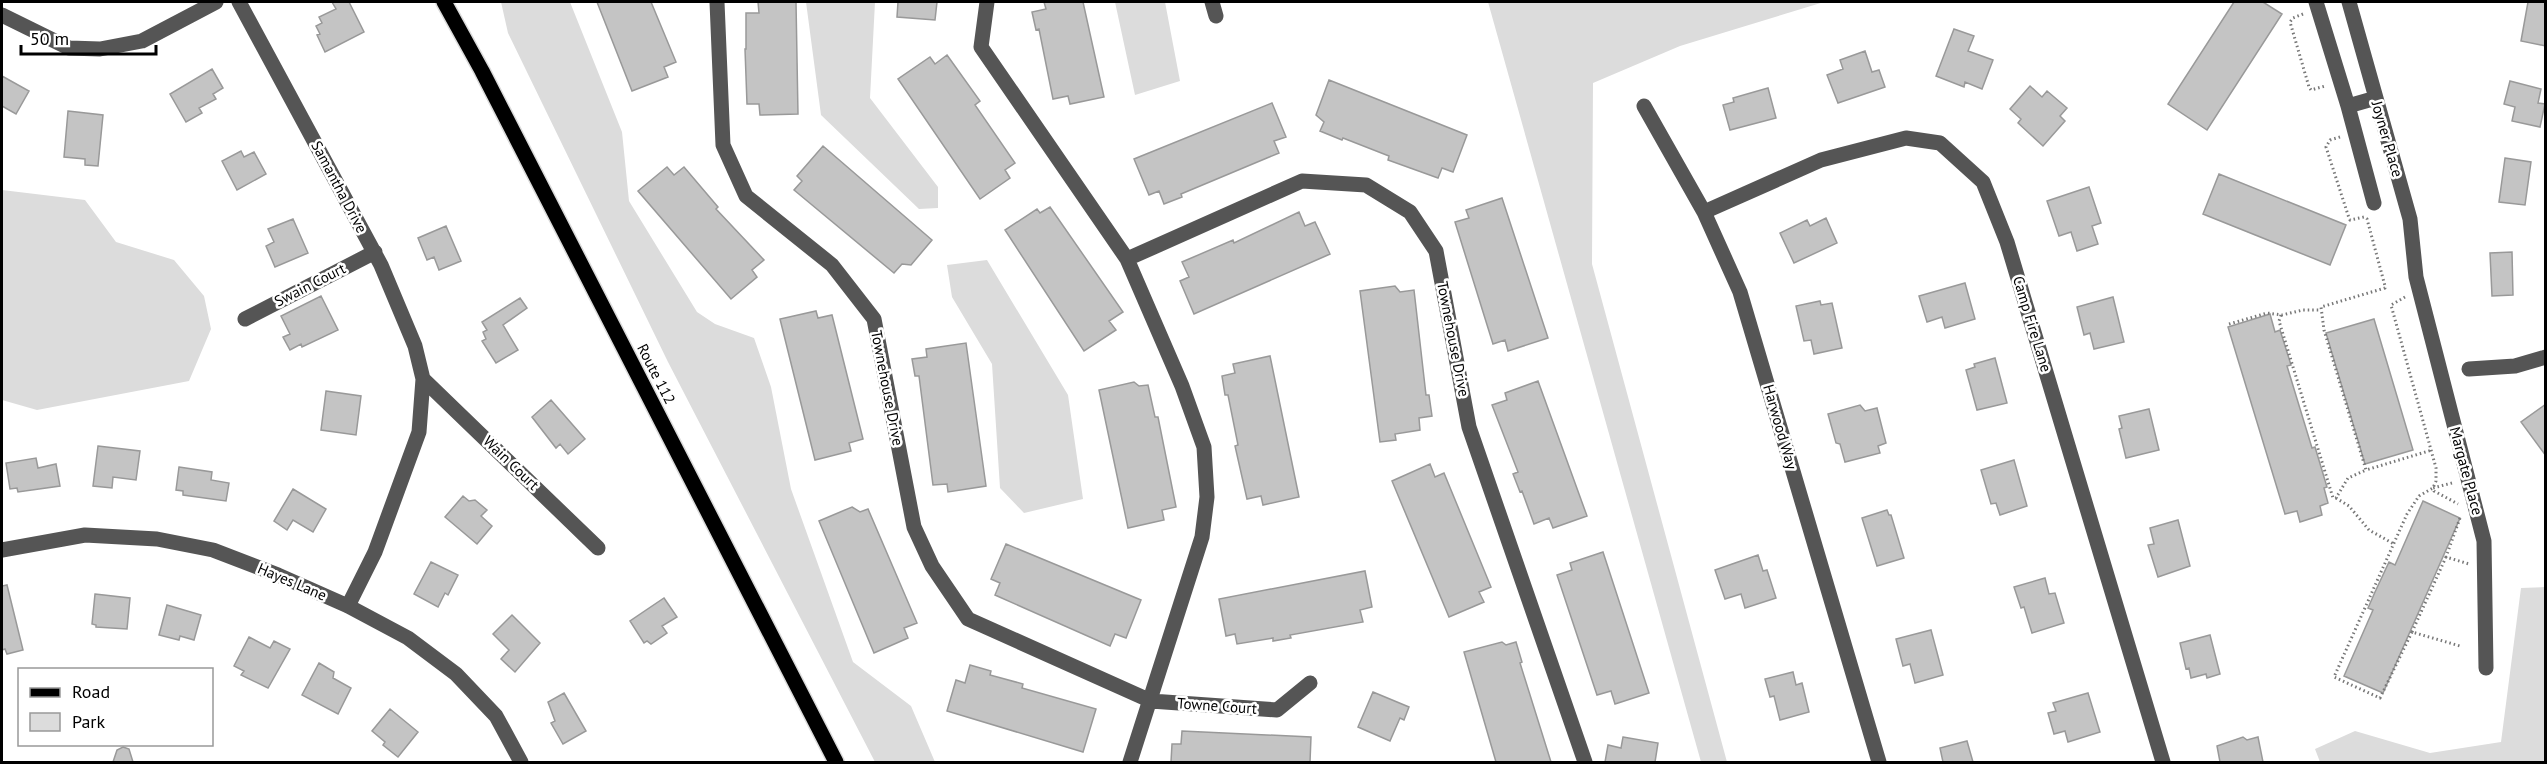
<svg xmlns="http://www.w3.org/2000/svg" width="2547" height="764" viewBox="0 0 2547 764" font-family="'PT Sans',sans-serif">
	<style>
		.green { fill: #dcdcdc }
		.building { fill: #c4c4c4; stroke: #999; stroke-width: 1.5 }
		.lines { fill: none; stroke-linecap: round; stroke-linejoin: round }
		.major-casing { stroke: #dbdbdb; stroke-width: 18 }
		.path { stroke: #777; stroke-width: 3; stroke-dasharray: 1.5 3; stroke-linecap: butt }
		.minor { stroke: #555; stroke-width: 15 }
		.major { stroke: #000; stroke-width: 15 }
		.labels { text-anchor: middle; stroke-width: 5; stroke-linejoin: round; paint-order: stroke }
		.street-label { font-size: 15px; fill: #000; stroke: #fff }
	</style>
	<rect width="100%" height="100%" fill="#fff"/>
	<path class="green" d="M501,2h69l52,130 7,69 68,111 18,12 39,14 17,49 20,102 62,173 58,44 24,56h-60l-207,-400 -160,-329z
		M806,2h69l-5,96 68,89v21l-19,1 -98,-94z
		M1115,2h50l15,79 -45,14z
		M1488,2h336l-144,44 -87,37 -1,181 135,498h-26z
		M2,190l83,10 31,42 58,18 30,36 7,33 -22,52 -152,29 -35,-10z
		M987,260l81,135 15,104 -59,14 -24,-25 -8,-124 -40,-67 -5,-32z
		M2545,587v175h-225l-5,-13 40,-18 75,22 71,-11 20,-154z"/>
	<path class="building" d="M332,2h17l15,30 -39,20 -8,-17 3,-1 -4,-8 6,-3 -3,-6 17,-8z
		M597,2h54l25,60 -12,5 4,10 -36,14z
		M758,2h38l2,112 -38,1 -1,-11h-12l-2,-55h1v-36h13z
		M898,2h39l-2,18 -38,-3z
		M1044,2h39l21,95 -34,7 -2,-8 -15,3 -14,-70 -3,1 -4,-18 14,-3z
		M2234,2h29l19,12 -75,116 -39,-26z
		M2528,2h18v44l-25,-5z
		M1954,29l20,7 -6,15 25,9 -11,29 -17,-7 -1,5 -28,-11z
		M1865,51l7,21 7,-2 6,17 -47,16 -11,-28 16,-6 -3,-9z
		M947,55l33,46 -5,4 40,58 -10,7 5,8 -30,21 -82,-120 32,-22 5,7z
		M212,69l11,19 -10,6 3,5 -17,9 3,5 -16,9 -16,-28z
		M2,76l27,15 -13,23 -14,-8z
		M1329,80l138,55 -14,37 -11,-4 -4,10 -50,-18 1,-4 -46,-18 -1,2 -22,-9 4,-9 -8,-7z
		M2510,81l31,8 -3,14 7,1 -5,23 -28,-6 3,-14 -11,-3z
		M2030,86l12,11 5,-6 20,17 -7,8 5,5 -22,25 -25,-23 3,-4 -11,-10z
		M1768,88l8,30 -46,12 -7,-25 11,-3 -1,-4z
		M1272,103l14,34 -12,4 5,12 -98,41 1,3 -18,7 -5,-13 -10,4 -15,-36z
		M68,111l35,4 -5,51 -13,-1v-6l-21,-2z
		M823,146l109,94 -21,25 -9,-1 -8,9 -100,-83 8,-9 -5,-5z
		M241,151l3,6 10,-5 12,22 -29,16 -15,-29z
		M2505,158l26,4 -6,43 -26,-3z
		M667,167l7,8 10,-8 34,40 -2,2 48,51 -12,10 5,7 -26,22 -93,-108z
		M2219,174l127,51 -16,40 -127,-51z
		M2089,187l12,36 -9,3 6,18 -21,7 -6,-19 -12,4 -12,-35z
		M1502,198l46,140 -40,13 -3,-11 -12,4 -38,-122 14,-4 -3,-8z
		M1050,207l73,105 -14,9 7,9 -32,21 -79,-121 32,-21 3,4z
		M1299,212l6,14 10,-4 15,32 -136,60 -14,-33 9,-4 -7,-15 51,-22 1,3z
		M1826,218l11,25 -43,20 -14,-30 27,-13 3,6z
		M293,219l15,34 -33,14 -9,-21 8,-4 -6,-13z
		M446,226l15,35 -22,9 -5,-13 -7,3 -9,-22z
		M2512,252l1,43 -21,1 -2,-43z
		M1965,283l10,36 -30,9 -3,-11 -15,5 -8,-26z
		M1395,286l5,6 14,-2 12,105h3l3,21 -13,2 1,12 -25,4 1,6 -16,2 -20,-151z
		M321,296l17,34 -36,17 -1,-3 -11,6 -7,-13 7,-3 -9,-18z
		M2113,297l11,45 -30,7 -4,-16 -6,2 -7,-28z
		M520,298l7,10 -24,17 15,25 -22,13 -14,-22 4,-2 -3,-7 4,-2 -5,-8z
		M1820,301l1,4 11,-2 10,45 -28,6 -3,-14 -7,1 -8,-35z
		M816,311l2,7 14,-3 31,124 -14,4 2,8 -36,9 -35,-141z
		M2270,314l5,18 5,-2 11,35 -4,1 25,82 3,-1 12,40 -3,1 4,15 -8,3 2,9 -22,7 -3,-11 -12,3 -57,-187z
		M2374,319l39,131 -48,14 -39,-131z
		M966,343l20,143 -38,6 -1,-8 -14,1 -14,-109h-4l-3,-17 15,-2 -1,-8z
		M1270,356l29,141 -36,8 -2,-9 -14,3 -12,-53 3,-1 -10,-50h-3l-3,-19 13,-3 -2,-9z
		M1995,358l12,45 -30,7 -11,-40 9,-3 -1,-3z
		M1538,381l49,135 -34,12 -4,-10 -15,6 -12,-33 -2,1 -7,-18 5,-2 -26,-67 15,-5 -2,-7z
		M1134,382l5,4 9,-1 7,32h3l18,90 -14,3 2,10 -36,8 -29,-138z
		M326,391l35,5 -5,39 -35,-5z
		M551,400l34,39 -17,15 -8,-10 -4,4 -24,-31z
		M2546,404v52l-25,-34z
		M1860,405l5,6 12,-3 9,35 -8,3 2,7 -35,9 -5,-18 -4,-1 -8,-29z
		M2149,409l10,41 -33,8 -7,-29 3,-1 -3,-12z
		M98,446l42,5 -4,29 -23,-3 -1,11 -19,-2z
		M36,458l2,10 18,-4 4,22 -42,6 -1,-4 -7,1 -4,-26z
		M2014,460l13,46 -27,9 -4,-12 -5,1 -10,-34z
		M1430,464l5,13 9,-4 47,114 -12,5 5,10 -35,15 -57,-136z
		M179,467l33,5 -1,8 18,3 -3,18 -43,-6v-4l-7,-1z
		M293,489l33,20 -13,23 -20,-12 -6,10 -13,-9z
		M463,496l6,5 6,-1 12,10 -6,6 11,10 -15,18 -32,-27z
		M2423,501l37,17 -77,175 -39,-17 29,-66 -5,-2 7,-16 14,-30 6,3z
		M852,507l8,5 8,-3 49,114 -13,5 4,10 -34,15 -55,-132z
		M1887,510l2,5h2l13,43 -27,8 -15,-48z
		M2178,520l12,46 -32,11 -10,-32 6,-1 -4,-16z
		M1006,544l135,56 -15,38 -11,-4 -5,12 -115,-51 5,-12 -9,-4z
		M1603,552l46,141 -34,11 -4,-13 -14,4 -40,-120 15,-5 -2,-7z
		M1758,555l5,16 4,-1 9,28 -31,10 -4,-14 -16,5 -10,-29z
		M431,562l27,13 -10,20 -3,-2 -7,14 -24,-13z
		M1365,571l7,36 -12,3 3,12 -73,13 1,3 -18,3v-3l-36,6 -2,-10 -9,2 -7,-37z
		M2045,578l4,16 6,-1 9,30 -32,10 -8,-26 -3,1 -7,-21z
		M7,585l16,65 -16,4 -2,-5 -3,1v-64z
		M95,594l35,4 -3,31 -31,-2v-2l-4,-1z
		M664,598l13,19 -15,9 5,7 -16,11 -4,-3 -3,2 -14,-22z
		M167,605l34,10 -7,25 -14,-4 -1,4 -20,-5z
		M512,615l28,28 -25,29 -14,-13 8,-9 -16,-16z
		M1931,630l12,45 -28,8 -5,-19 -7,2 -7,-27z
		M2210,635l10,39 -13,4 -1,-4 -15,4 -2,-10 -3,1 -6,-26z
		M249,637l21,11 4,-7 16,8 -22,39 -27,-13 3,-4 -10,-5z
		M1502,642l4,3 10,-3 6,20 -2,1 31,99h-55l-32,-110z
		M319,663l15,9 -1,6 18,10 -13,26 -36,-19z
		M970,665l21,6 -1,4 33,9 -1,4 74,21 -13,43 -136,-41 9,-31 9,3z
		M1793,672l3,13 6,-2 7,29 -29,8 -6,-24 -4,1 -5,-18z
		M1373,692l36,15 -5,13 -4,-2 -10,23 -32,-14z
		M564,693l22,38 -23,13 -12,-21 4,-2 -7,-19z
		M2088,693l12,39 -32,10 -3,-11 -11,3 -6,-21 8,-2 -3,-8z
		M390,709l28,23 -20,25 -15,-12 2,-3 -13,-11z
		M1182,731l129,6 -1,25h-139l1,-18h9z
		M1623,737l35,6 -3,19h-50l3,-17 13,3z
		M2243,737l4,3 11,-3 5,25h-43l-3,-16z
		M1967,741l6,21h-30l-3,-14z
		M123,747l6,2 4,13h-20l4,-12z"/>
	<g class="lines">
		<defs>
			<path id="major" d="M444,2l38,69 354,691"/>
		</defs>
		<use href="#major" class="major-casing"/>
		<path class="path" d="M2303,14l-10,4 -3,4 19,65 2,3 14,-4
			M2340,137l-10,3 -4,7 23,71 1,2 14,-3 3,2 18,67v2l-64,19 3,23 42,140 66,-20
			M2405,297l-14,8 45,163v13l-3,7 -14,8 -12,18 -73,163 46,21 32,-66 48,14
			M2281,315l-2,6 54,177h3l12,-20 18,-8
			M2229,324l38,-11 15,2 21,-5h18
			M2452,483l-19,5 1,3 24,13
			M2336,498l13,8 20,24 25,14
			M2460,518l-14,39 23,7
			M2412,632l34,-75"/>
		<path class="minor" d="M239,2l142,263 34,81 8,33 -4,53 -44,120 -27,54
			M717,2l6,143 23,51 86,69 42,54 40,208 18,39 36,53 183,82 126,9 33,-27
			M987,2l-6,45 146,212 175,-78 64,4 44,27 26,39 33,176 116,335
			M1212,2l4,14
			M2316,2l32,104
			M2349,2l61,217 6,58 68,264 2,127
			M2,15l67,33 31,1 42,-8 74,-39
			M1644,106l60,106 36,80 139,470
			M2374,203l-26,-97 28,-8
			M1704,212l117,-52 85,-22 34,5 43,39 24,60 156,520
			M1127,259l55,127 22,61 3,50 -5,40 -72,225
			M245,319l130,-67
			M2469,369l46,-3 31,-9
			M423,379l175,169
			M2,550l83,-15 72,4 56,11 65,25 70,31 60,32 48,36 40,42 25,46"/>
		<use href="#major" class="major"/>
	</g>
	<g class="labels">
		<g class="street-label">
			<text transform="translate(2387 139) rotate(74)" y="5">Joyner Place</text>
			<text transform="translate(339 187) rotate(62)" y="5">Samantha Drive</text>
			<text transform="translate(310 285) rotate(-27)" y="5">Swain Court</text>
			<text transform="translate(2032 324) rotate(73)" y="5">Camp Fire Lane</text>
			<text transform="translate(1453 339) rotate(79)" y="5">Townehouse Drive</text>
			<text transform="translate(656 374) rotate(63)" y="5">Route 112</text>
			<text transform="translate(887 388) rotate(79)" y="5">Townehouse Drive</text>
			<text transform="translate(1780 427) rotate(74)" y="5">Harwood Way</text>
			<text transform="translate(511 463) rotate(44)" y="5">Wain Court</text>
			<text transform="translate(2466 471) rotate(75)" y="5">Margate Place</text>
			<text transform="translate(292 582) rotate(23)" y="5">Hayes Lane</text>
			<text transform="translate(1217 706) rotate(4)" y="5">Towne Court</text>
		</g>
	</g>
	<rect width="2547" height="764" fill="none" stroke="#000000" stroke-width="6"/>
	<rect x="18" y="668" width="195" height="78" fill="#ffffff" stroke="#999999" stroke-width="1.5"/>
	<rect x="30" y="688" width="30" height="9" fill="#000000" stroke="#999999" stroke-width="1.5"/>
	<text x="72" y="698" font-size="18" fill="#000000">Road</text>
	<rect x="30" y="713" width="30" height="18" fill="#dcdcdc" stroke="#999999" stroke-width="1.5"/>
	<text x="72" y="728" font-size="18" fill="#000000">Park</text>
	<path d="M21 45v9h135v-9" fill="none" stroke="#000000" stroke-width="3"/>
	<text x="30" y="45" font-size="18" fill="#000000" stroke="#ffffff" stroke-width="4.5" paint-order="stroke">50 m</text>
</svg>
